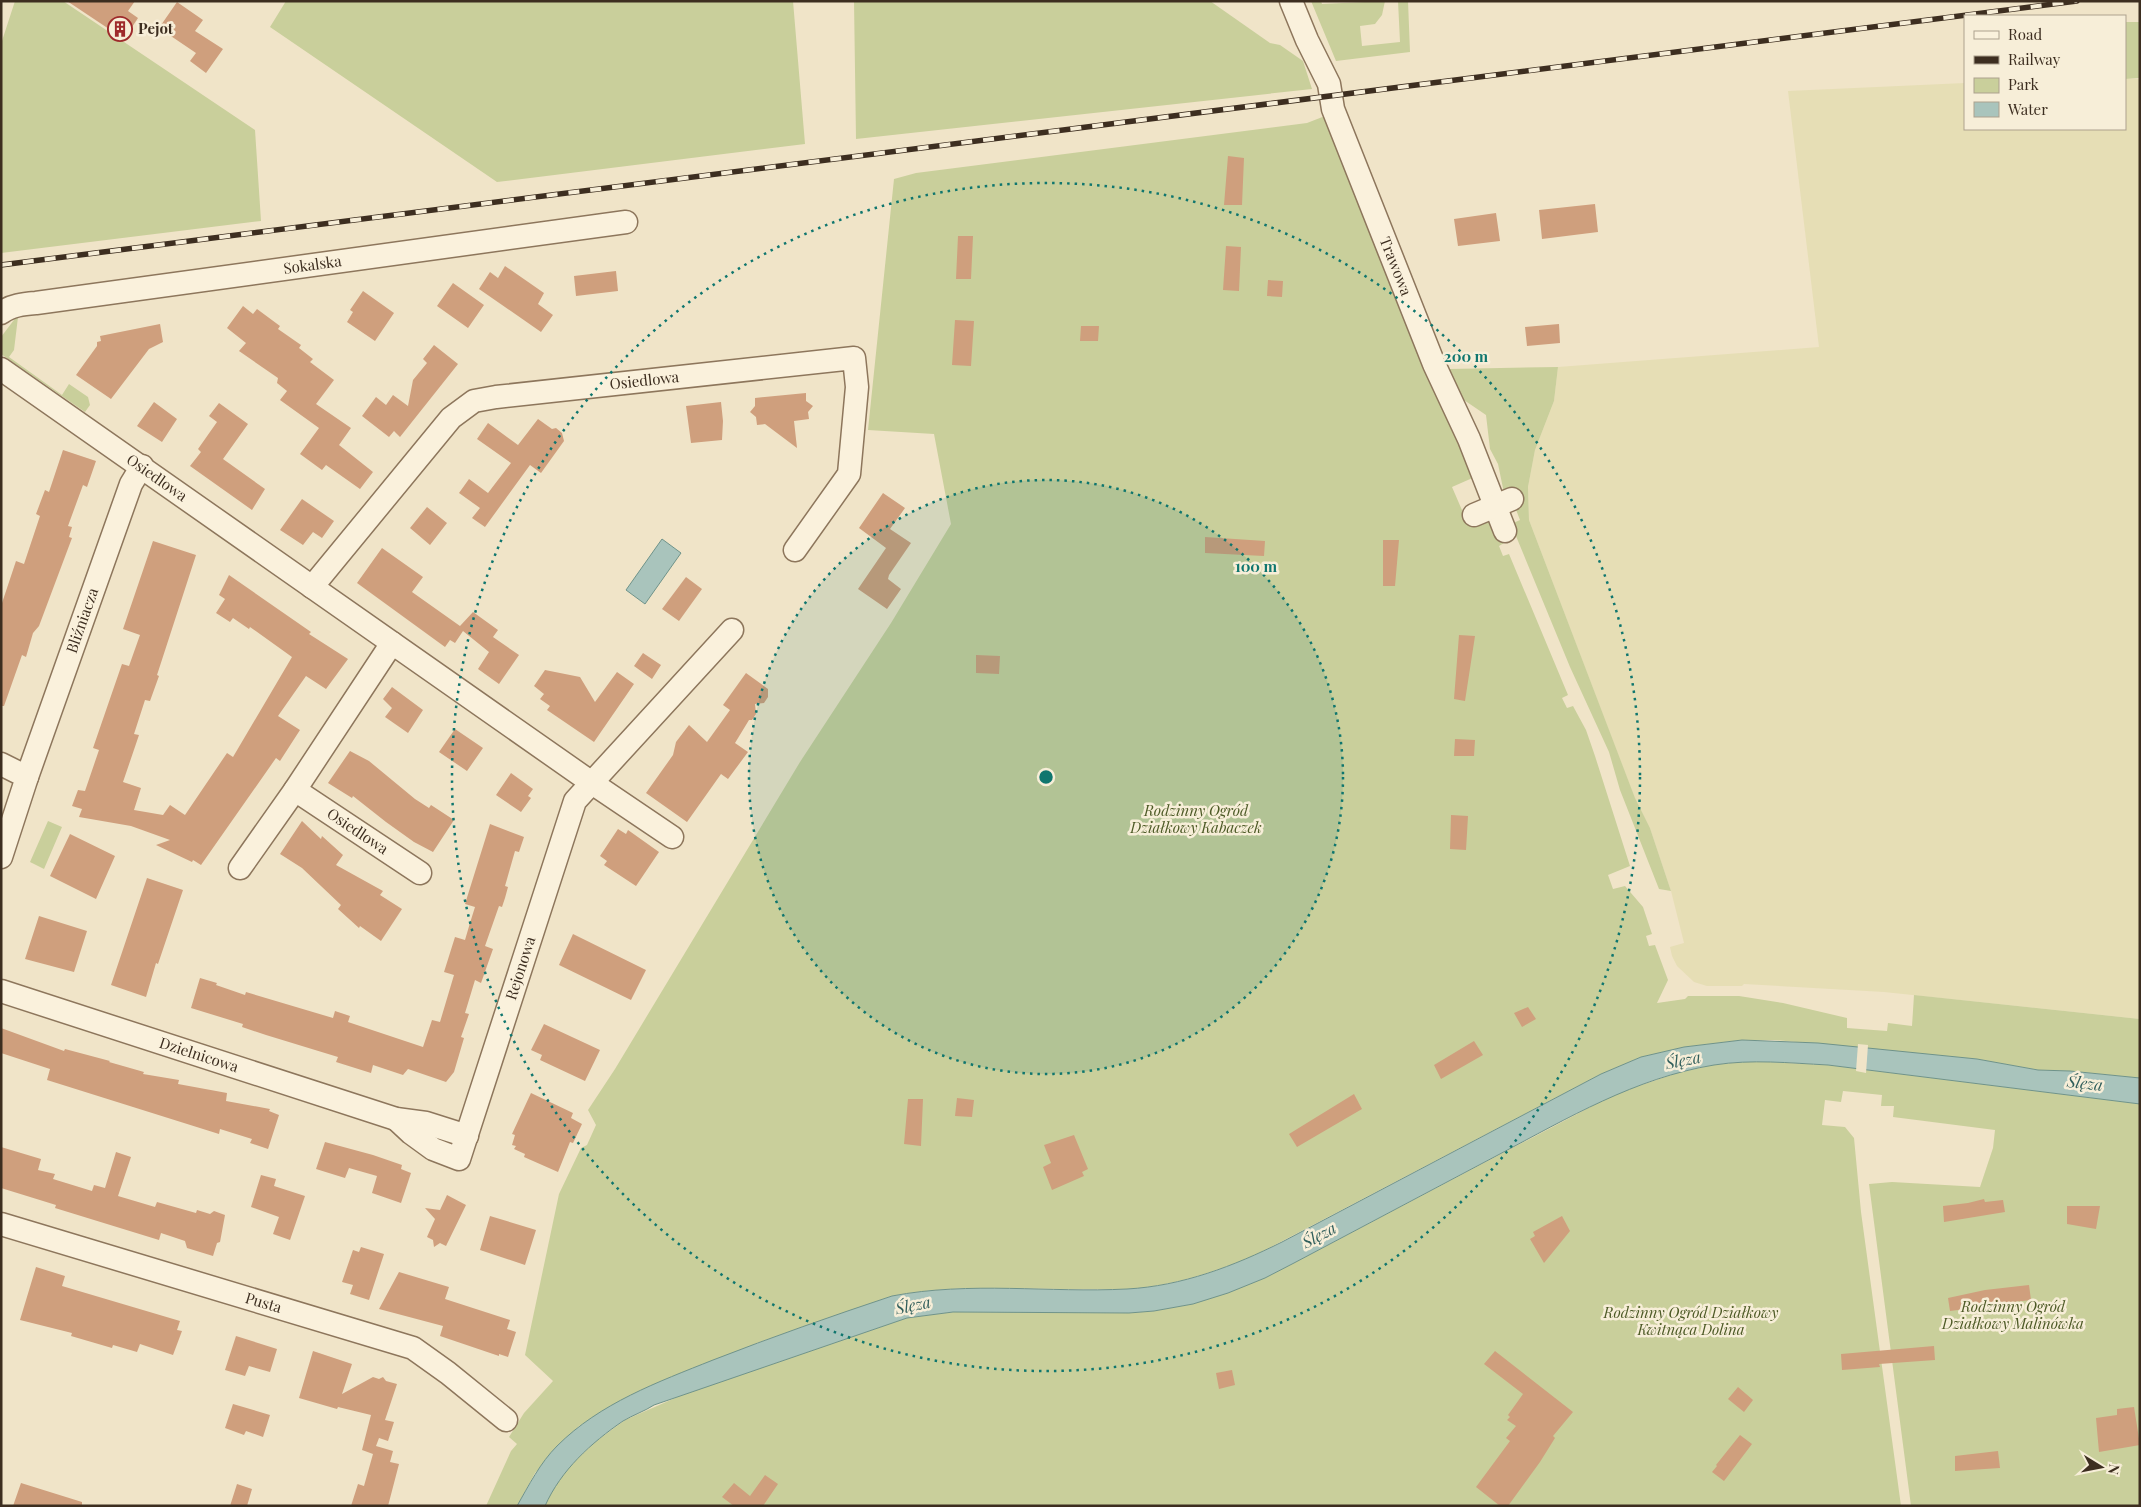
<svg xmlns="http://www.w3.org/2000/svg" width="2141" height="1507" viewBox="0 0 2141 1507" font-family="'Playfair Display',serif">
	<style>
		.farmland { fill: #e6deb5 }
		.green { fill: #c9cf9b }
		.water { fill: #a9c4bc; stroke: #6f938a }
		.pier { fill: #f0e4c8 }
		.building { fill: #cf9f7d }
		.lines { fill: none; stroke-linecap: round; stroke-linejoin: round }
		.minor-casing { stroke: #8d765c; stroke-width: 25 }
		.minor { stroke: #faf1dc; stroke-width: 22 }
		.rail-casing { stroke: #3d2e20; stroke-width: 5.5 }
		.rail { stroke: #f7eed8; stroke-width: 4; stroke-dasharray: 11; stroke-linecap: butt }
		.ring { fill: none; stroke: #0f766e; stroke-width: 2.5; stroke-dasharray: 2.5 5 }
		.labels { text-anchor: middle; stroke-width: 5; stroke-linejoin: round; paint-order: stroke }
		.poi-label { font-size: 15px; font-weight: bold; fill: #3d2e20; stroke: #f7eed8; text-anchor: start }
		.street-label { font-size: 15px; fill: #3d2e20; stroke: #f7eed8 }
		.park-label { font-size: 15px; font-style: italic; fill: #4d5a26; stroke: #f7eed8 }
		.water-label { font-size: 16px; font-style: italic; fill: #2f5d5a; stroke: #f7eed8 }
		.centre { fill: #0f766e; stroke: #f7eed8; stroke-width: 2.5 }
		.ring-label { font-size: 15px; text-anchor: middle; font-weight: bold; fill: #0f766e; stroke: #f7eed8; stroke-width: 5; stroke-linejoin: round; paint-order: stroke }
	</style>
	<rect width="100%" height="100%" fill="#f0e4c8"/>
	<path class="farmland" d="M2125,79h15v940l-256,-27 -140,-8 -2,2h-35l-13,-4 -17,-16 -5,-10 -2,-9 14,-4 -13,-52 -21,-63 -15,-29 -106,-279 -1,-33 7,-37 19,-49 4,-34 261,-20 -31,-256 177,-8v46h160z"/>
	<path class="green" d="M15,1h48l192,129 6,91 -260,32v-209z
		M286,1h507l12,143 -308,38 -227,-155z
		M854,1h356l60,42 10,2 23,16 9,28 -456,50z
		M1311,1h10l1,3 63,-3 -3,14 -7,9 -15,2 2,20 38,-4 -2,-41h10l2,51 -74,9z
		M2125,22h15v56l-15,1z
		M1325,116l152,360 -25,11 16,37 19,-8 17,27 -5,3 4,10 6,-2 59,141 -6,3 5,10 6,-2 13,24 9,26 35,110 -22,9 5,14 12,-3 18,21 9,27 -6,2 3,10 6,-1 13,35 -11,23 28,-4 3,-3h51l44,7 64,15v10l40,3 1,-8 24,3 2,-31 226,24v59l-70,-7 -32,-1 -61,-11 -202,-19h-33l-58,7 -43,10 -40,17 -351,184c-40,15 -79,28 -121,31 -17,1 -34,0 -50,0 -62,0 -126,-5 -187,7l-135,47 -178,83 -44,47 -18,33h-31l25,-55 6,-7 -8,-7 15,-24 29,-32 -28,-26 34,-161 22,-46 6,-3 9,-20 -8,-15 27,-41 185,-307 91,-139 60,-99 -17,-90 -66,-4 26,-251 22,-6 391,-50z
		M73,309l-55,8 -4,33 -5,7 53,38 7,-11 19,13 2,8 -5,7 -84,-58v-17l16,-21z
		M1558,367l-4,34 -19,49 -7,37 1,33 106,278 15,30 21,63 -12,-2 -39,-99 -11,-38 -39,-85 -59,-143 9,-4 -10,-26 -6,-1 -6,-29 -8,-15 -4,-34 -25,-17 -12,-29z
		M48,821l14,6 -18,42 -14,-7z
		M1749,1061l79,4 312,39v402h-229l-42,-322 23,-2 88,5 13,-39 2,-18 -102,-13 1,-11h-13l1,-11 -39,-4 -2,11 -16,-2 -3,25 23,2 9,11 7,74 40,294h-1356l8,-20 18,-21 24,-23 30,-22 57,-25 225,-77 46,-6 176,1 25,-2 39,-7 34,-11 38,-15 29,-15 321,-169 62,-21 36,-8z"/>
	<path class="water" d="M662,539l19,14 -36,51 -19,-14z
		M1742,1040l76,3 159,16 61,11 32,1 70,7v26l-312,-39c-39,-2 -76,-6 -114,0 -79,13 -146,53 -216,90 -68,36 -136,72 -204,108l-29,15 -37,15 -35,11 -39,7 -25,2 -176,-1 -46,6 -253,87c-9,6 -21,10 -31,16 -32,22 -62,49 -78,85h-28c12,-21 23,-43 40,-60 43,-43 101,-64 156,-86 59,-23 119,-44 179,-64 78,-15 157,-3 235,-7 55,-3 107,-23 155,-47l319,-168 40,-17 43,-10z"/>
	<path class="pier" d="M1858,1044l10,1 -2,28 -10,-2z"/>
	<path class="building" d="M67,1h68l-7,10 10,7 -14,21z
		M177,2l26,18 -8,11 28,18 -17,24 -16,-12 6,-8 -37,-25z
		M1228,156l16,2 -2,47h-18z
		M1595,204l3,28 -56,7 -3,-29z
		M1496,213l4,28 -42,5 -4,-27z
		M958,236h15l-2,43h-15z
		M1226,246l15,1 -2,44 -16,-1z
		M505,266l39,27 -6,11 15,11 -12,17 -62,-43 11,-17 8,6z
		M616,271l2,20 -42,5 -2,-20z
		M1268,280l15,1 -1,16 -15,-1z
		M453,283l31,22 -16,23 -31,-22z
		M363,291l31,22 -19,28 -28,-19 6,-10 -3,-2z
		M243,306l10,8 4,-5 23,17 -2,3 23,16 -2,3 14,11 -3,3 24,18 -18,24 35,24 -12,17 34,27 -13,17 -34,-24 -4,5 -22,-16 19,-26 -39,-28 7,-9 -10,-8 1,-5 -39,-27 7,-8 -19,-15z
		M955,320l19,1 -3,45 -19,-1z
		M160,324l3,18 -14,7 -38,50 -35,-24 21,-29v-4l4,-1 -1,-5z
		M1559,324l1,19 -33,3 -2,-19z
		M1081,326h18l-1,15h-18z
		M434,345l24,19 -58,73 -6,-6 -5,6 -27,-21 14,-19 10,8 7,-10 15,11 5,-26 14,-17 -4,-4z
		M806,393v8l7,5 -5,6 1,7 -15,2 3,27 -32,-24 -8,1 -1,-8 -6,-5 5,-6v-8z
		M154,402l23,17 -15,23 -25,-16z
		M721,402l2,19 -1,19 -31,3 -5,-37z
		M219,403l29,21 -25,35 42,30 -13,21 -62,-44 11,-14 -3,-3 19,-27 -8,-6z
		M538,419l14,10 4,-1 6,5 2,8 -23,32 -11,-8 -45,62 -13,-9 8,-10 -21,-15 10,-14 19,14 23,-30 -34,-24 11,-16 30,22z
		M63,450l33,11 -9,26 -4,-2 -15,41 4,1 -3,10 3,1 -33,88 -6,7 -7,24 -4,-2 -18,51h-3v-100l15,-45 8,3 16,-48 -4,-2 9,-24 4,2z
		M883,493l22,15 -15,21 21,14 -22,32 -1,4 13,10 -14,20 -29,-20 28,-41 -27,-20z
		M302,499l32,22 -12,17 -9,-6 -10,13 -23,-15z
		M427,507l20,16 -17,22 -20,-17z
		M1205,537l60,4 -1,15 -59,-3z
		M1383,540h16l-4,46h-12z
		M153,541l43,14 -39,120 2,1 -9,25 -5,-1 -11,34 5,1 -16,47 18,6 -7,22 29,5 7,-10 15,10 42,-62 6,4 59,-100 -42,-30 -1,2 -16,-11 -3,4 -14,-9 9,-14 -6,-4 10,-20 82,57 -2,2 39,25 -22,30 -20,-13 -28,40 22,14 -20,31 -4,-3 -75,107 -8,-5 -1,2 -36,-17 14,-5 -39,-14 -52,-9 3,-8 -10,-3 6,-16 7,1 14,-41 -6,-2 20,-58 9,-26 7,2 11,-31 -17,-6z
		M382,548l41,29 -11,15 48,34 13,-14 25,18 -5,7 26,18 -20,29 -21,-15 11,-17 -26,-21 -8,12 -5,-3 -5,7 -88,-64z
		M686,577l16,12 -23,32 -17,-12z
		M1459,635l16,1 -10,65 -11,-2z
		M643,653l18,12 -9,14 -18,-13z
		M976,655l24,1 -1,18 -23,-1z
		M545,670l35,7 15,25 22,-30 17,12 -40,58 -47,-32 3,-4 -10,-7 4,-5 -10,-8z
		M746,673l22,16v8l-4,6 -9,1 1,10 -4,6h-3l-14,23 13,9 -20,27 -7,-5 -34,48 -41,-29 27,-38 3,-13 13,-17 18,17 23,-32 -7,-5z
		M392,687l31,23 -15,23 -23,-16 7,-9 -9,-9z
		M455,729l28,19 -16,23 -28,-19z
		M1455,739l20,1 -1,16h-20z
		M350,751l19,10 46,38 14,9 2,-3 23,15 -21,32 -19,-10 -28,-20 -33,-26 -1,2 -24,-15z
		M511,773l22,16 -5,7 3,2 -10,14 -25,-17z
		M1451,815l17,1 -2,34 -16,-1z
		M302,821l19,18 1,-3 21,19 -7,10 47,26 -3,4 22,14 -21,32 -21,-15 -1,2 -21,-19 3,-4 -39,-37 -22,-14z
		M490,824l34,13 -5,15 -4,-1 -10,35 3,1 -3,11 -3,9 -3,-1 -14,40 8,3 -12,34 -6,-3 -10,33 4,1 -8,23 3,1 -10,34 -8,10 -38,-13 -5,6 -30,-10 -2,8 -35,-11 2,-5 -72,-22 -24,-8 1,-3 -52,-16 9,-30 17,5 -1,2 29,10 1,-3 87,26 2,-7 15,5 -2,6 75,25 9,-27 8,2 14,-47 -10,-3 11,-35 10,3 5,-17 5,-16 -10,-3z
		M618,829l8,5 2,-4 31,22 -23,34 -32,-21 3,-4 -7,-5z
		M70,834l45,22 -19,43 -46,-23z
		M147,878l36,12 -25,74 -2,-1 -10,34 -35,-12z
		M39,916l48,15 -13,41 -49,-13z
		M573,934l73,36 -15,30 -72,-35z
		M1528,1007l8,12 -14,8 -8,-14z
		M544,1024l56,26 -15,31 -45,-21 2,-5 -11,-5z
		M1,1028l63,23 1,-2 45,12 -1,1 35,10 -1,2 36,6 -1,4 49,9 -1,8 44,8 -1,2 10,4 -11,34 -18,-6 2,-4 -32,-10 -1,5 -172,-54 3,-11 -49,-16z
		M1474,1041l9,14 -42,24 -7,-14z
		M531,1093l42,20 -2,5 11,6 -9,19 -3,-1 -12,30 -34,-15 1,-3 -11,-5 2,-3 -4,-1 3,-10 -3,-1z
		M1354,1094l8,15 -65,38 -8,-13z
		M957,1098l17,2 -2,17 -17,-1z
		M908,1099h15l-2,47 -17,-2z
		M1074,1135l14,34 -6,3 2,4 -32,14 -9,-23 8,-4 -7,-18z
		M325,1142l48,13 29,10 -1,4 10,4 -10,30 -29,-10 5,-17 -28,-8 -4,10 -29,-9z
		M1,1147l40,12 -3,11 17,4 -2,5 39,12 2,-6 11,3 11,-36 15,5 -13,39 37,11 2,-5 39,11 1,-3 13,4 4,-3 11,4 -5,27 -3,1 -4,13 -26,-8 -2,-7 -24,-8 -2,7 -104,-32 1,-3 -55,-17z
		M261,1175l15,4 -2,7 31,10 -15,44 -17,-6 6,-17 -28,-10z
		M447,1195l19,10 -20,41 -6,-3 -6,4 -1,-7 -6,-3 8,-18 -10,-11 15,2z
		M1984,1199l1,3 18,-2 2,12 -61,10 -1,-16 25,-3z
		M2067,1206h33l-4,23 -29,-5z
		M490,1216l46,14 -11,35 -45,-15z
		M1562,1216l8,15 -26,32 -14,-24 5,-3 -2,-4z
		M361,1247l23,7 -15,46 -19,-6 3,-9 -11,-3 11,-32 6,2z
		M36,1267l29,9 -3,10 118,35 -3,9 5,1 -9,24 -33,-11 -3,8 -24,-7 -1,3 -41,-12 1,-3 -52,-13z
		M399,1272l50,15 -4,12 65,21 -3,9 9,3 -8,25 -9,-3v2l-59,-20 3,-10 -64,-17z
		M2029,1285l2,15 -26,3v2l-15,3v-2l-40,5 -2,-13 37,-8z
		M236,1336l41,13 -7,23 -21,-6 -4,10 -20,-6z
		M1934,1346l1,14 -56,4 1,3 -38,3 -1,-16z
		M313,1351l39,13 -10,30 31,-17 6,2 4,-2 3,4 11,3 -12,36 9,2 -6,19 -9,-3 -3,8 17,5 -3,11 9,2 -11,42h-37l7,-22 6,2 9,-32 -11,-4 9,-35 -33,-8 -1,2 -38,-11z
		M1495,1351l78,61 -20,24 2,2 -15,24 -32,44h-8l-24,-19 34,-46 -4,-3 10,-12 -9,-6 3,-3 -2,-2 15,-21 -39,-30z
		M1232,1370l3,15 -16,4 -3,-16z
		M1738,1387l15,13 -9,12 -16,-13z
		M233,1404l37,11 -7,22 -17,-6 -2,4 -19,-7z
		M2134,1407l6,38 -41,7 -3,-34 21,-3v-6z
		M1740,1435l12,9 -28,37 -12,-9 5,-6 -1,-1z
		M1998,1451l2,17 -45,3v-15z
		M765,1475l13,9 -15,22h-29l-12,-9 12,-14 16,13z
		M21,1483l61,19v4h-69z
		M237,1484l15,5 -5,17h-17z"/>
	<g class="lines">
		<defs>
			<g id="minor">
				<path id="s1" d="M1291,1l16,39 22,44 4,25 101,255 35,75 36,92"/>
				<path id="s2" d="M1,313c10,-8 23,-9 35,-10l590,-81"/>
				<path id="s3" d="M1,369l591,414 80,54"/>
				<path d="M1474,515l38,-16"/>
				<path id="s4" d="M312,587l139,-169 23,-17 22,-4 358,-39 3,29 -8,87 -54,76"/>
				<path d="M1,764l26,13 -26,80"/>
				<path id="s5" d="M27,777l104,-293 11,-18"/>
				<path id="s6" d="M295,790l125,83"/>
				<path d="M240,868l55,-78 97,-147"/>
				<path id="s7" d="M1,991l395,128 30,4 41,13"/>
				<path id="s8" d="M396,1119l15,14 22,16 26,10 116,-358 157,-171"/>
				<path id="s9" d="M1,1224l412,124 35,25 58,47"/>
			</g>
		</defs>
		<use href="#minor" class="minor-casing"/>
		<use href="#minor" class="minor"/>
		<defs>
			<path id="rail" d="M1,265l2076,-264"/>
		</defs>
		<use href="#rail" class="rail-casing"/>
		<use href="#rail" class="rail"/>
	</g>
	<circle cx="1046" cy="777" r="297" fill="#0f766e" fill-opacity=".12"/>
	<g class="ring">
		<circle cx="1046" cy="777" r="297"/>
		<circle cx="1046" cy="777" r="594"/>
	</g>
	<defs>
		<symbol id="building-ring" viewBox="-11 -11 22 22"><circle r="9.5" fill="#f7eed8" stroke="#9e2a2b" stroke-width="1.5"/><path d="M-4-6H4V6H1V3H-1V6H-4ZM-2.5-4.3h1.7v1.8h-1.7ZM.8-4.3h1.7v1.8H.8ZM-2.5-1h1.7V.8h-1.7ZM.8-1h1.7V.8H.8Z" fill="#9e2a2b"/></symbol>
	</defs>
	<g fill-rule="evenodd">
		<use href="#building-ring" x="106" y="15" width="28" height="28"/>
	</g>
	<g class="labels">
		<g class="poi-label">
			<text x="138" y="34">Pejot</text>
		</g>
		<g class="street-label">
			<text dy="5" stroke="none"><textPath href="#s2" startOffset="316">Sokalska</textPath></text>
			<text dy="5" stroke="none"><textPath href="#s1" startOffset="286">Trawowa</textPath></text>
			<text dy="5" stroke="none"><textPath href="#s4" startOffset="419">Osiedlowa</textPath></text>
			<text dy="5" stroke="none"><textPath href="#s3" startOffset="190">Osiedlowa</textPath></text>
			<text dy="5" stroke="none"><textPath href="#s5" startOffset="166">Bliźniacza</textPath></text>
			<text dy="5" stroke="none"><textPath href="#s6" startOffset="75">Osiedlowa</textPath></text>
			<text dy="5" stroke="none"><textPath href="#s8" startOffset="276">Rejonowa</textPath></text>
			<text dy="5" stroke="none"><textPath href="#s7" startOffset="208">Dzielnicowa</textPath></text>
			<text dy="5" stroke="none"><textPath href="#s9" startOffset="274">Pusta</textPath></text>
		</g>
		<g class="park-label">
			<text x="1196" y="816">Rodzinny Ogród<tspan x="1196" dy="17">Działkowy Kabaczek</tspan></text>
			<text x="2013" y="1312">Rodzinny Ogród<tspan x="2013" dy="17">Działkowy Malinówka</tspan></text>
			<text x="1691" y="1318">Rodzinny Ogród Działkowy<tspan x="1691" dy="17">Kwitnąca Dolina</tspan></text>
		</g>
		<g class="water-label">
			<text transform="translate(1683 1060) rotate(-11)" y="6">Ślęza</text>
			<text transform="translate(2085 1083) rotate(7)" y="6">Ślęza</text>
			<text transform="translate(1319 1235) rotate(-28)" y="6">Ślęza</text>
			<text transform="translate(913 1305) rotate(-12)" y="6">Ślęza</text>
		</g>
	</g>
	<circle cx="1046" cy="777" r="8" class="centre"/>
	<g class="ring-label">
		<text x="1466" y="362">200 m</text>
		<text x="1256" y="572">100 m</text>
	</g>
	<rect width="2141" height="1507" fill="none" stroke="#3d2e20" stroke-width="5"/>
	<rect x="1964" y="15" width="162" height="115" fill="#f7eed8" stroke="#ada18e"/>
	<rect x="1974" y="31" width="25" height="8" fill="#faf1dc" stroke="#ada18e"/>
	<text x="2008" y="40" font-size="15" fill="#3d2e20">Road</text>
	<rect x="1974" y="56" width="25" height="8" fill="#3d2e20" stroke="#ada18e"/>
	<text x="2008" y="65" font-size="15" fill="#3d2e20">Railway</text>
	<rect x="1974" y="78" width="25" height="15" fill="#c9cf9b" stroke="#ada18e"/>
	<text x="2008" y="90" font-size="15" fill="#3d2e20">Park</text>
	<rect x="1974" y="102" width="25" height="15" fill="#a9c4bc" stroke="#ada18e"/>
	<text x="2008" y="115" font-size="15" fill="#3d2e20">Water</text>
	<g transform="translate(2101 1467) rotate(100)" stroke="#f7eed8" stroke-width="4" paint-order="stroke">
	<path d="M0-4L9 19L0 12L-9 19Z" fill="#3d2e20"/>
	<text y="-8" font-size="14" font-weight="bold" text-anchor="middle" fill="#3d2e20">N</text>
	</g>
</svg>
